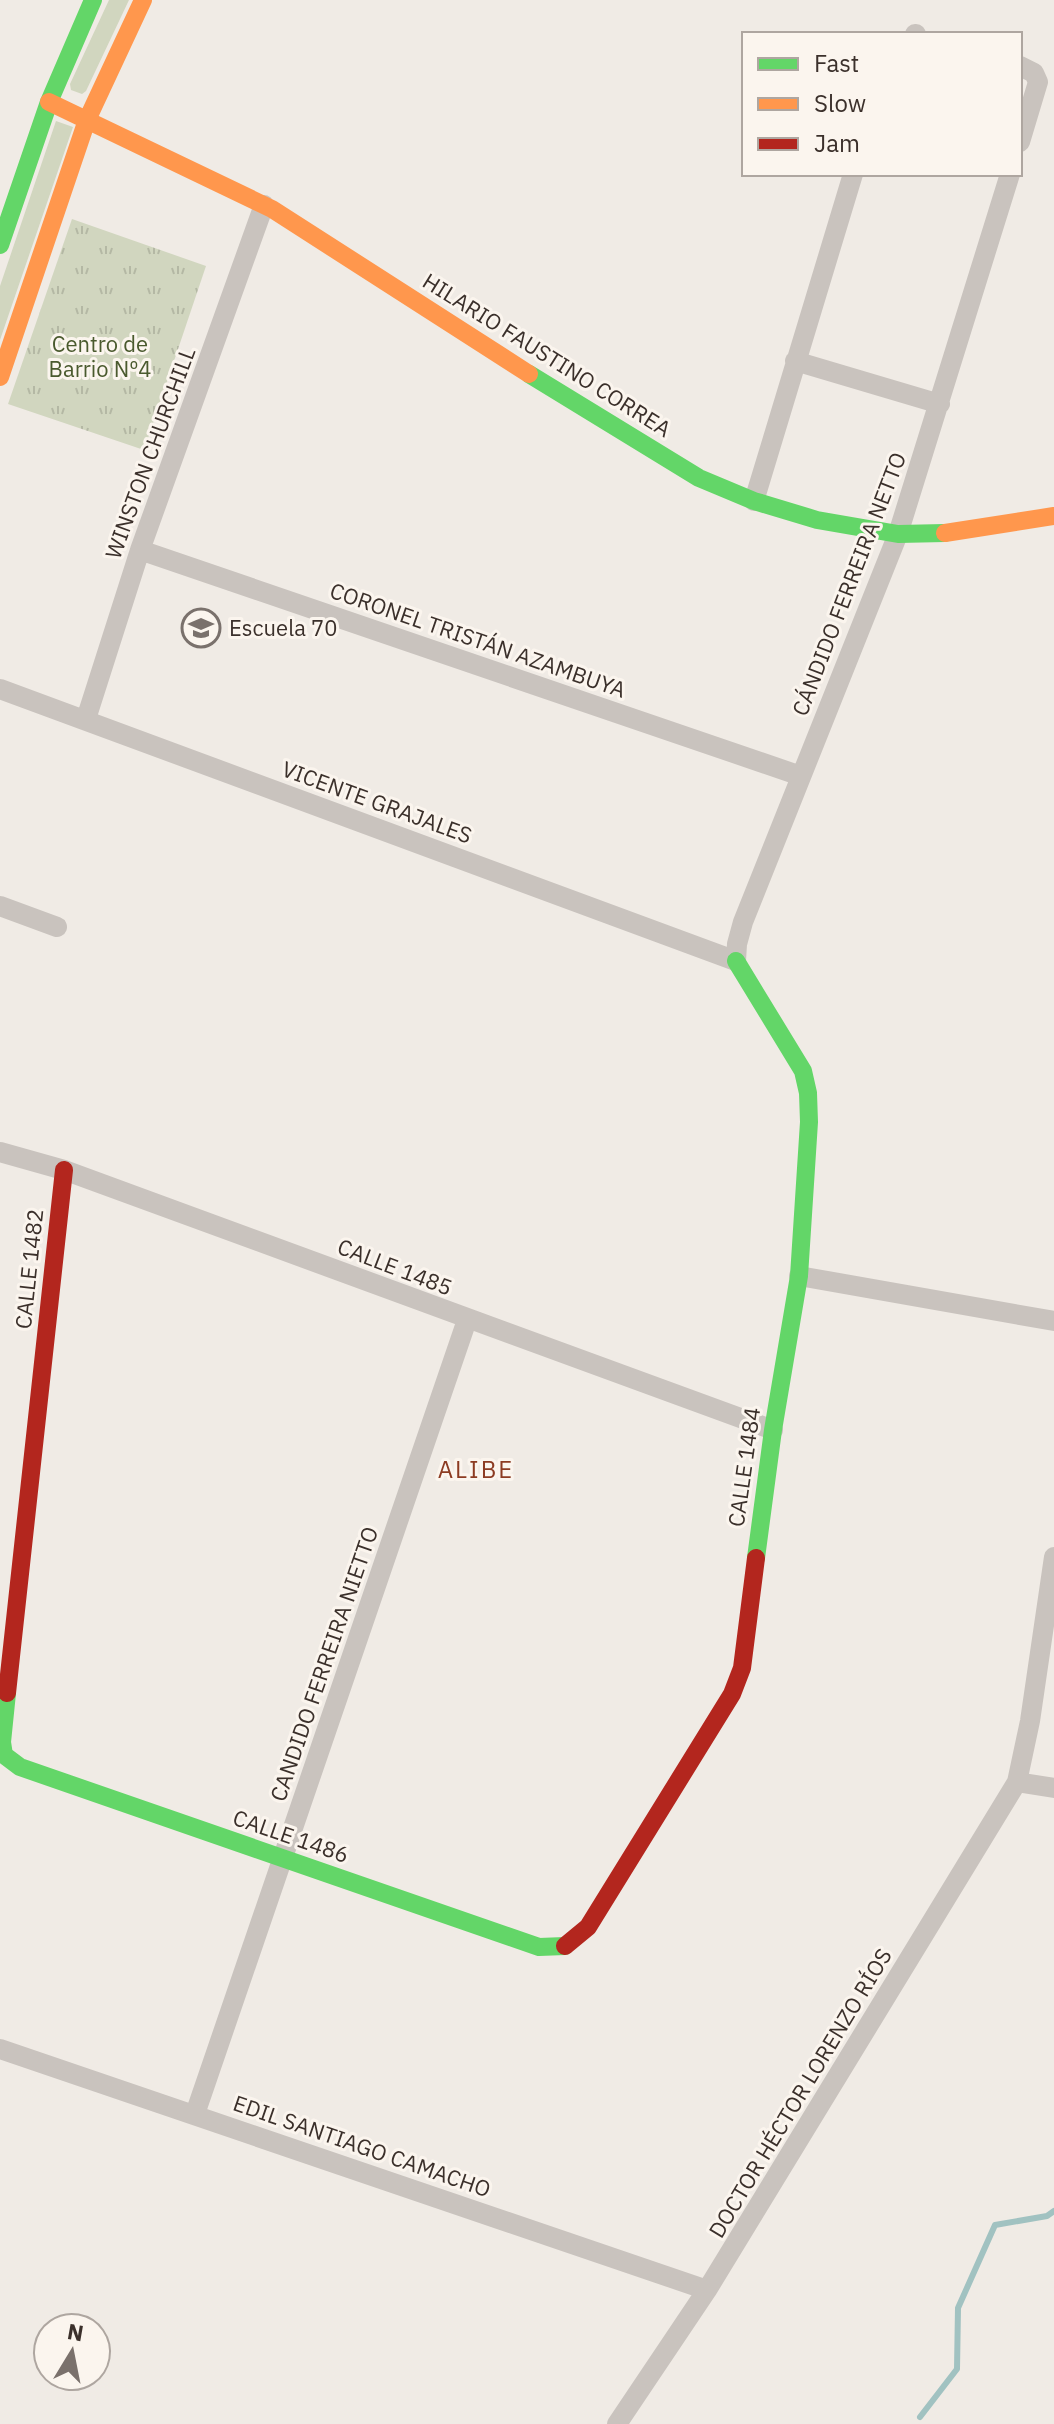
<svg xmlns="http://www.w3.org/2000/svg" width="1054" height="2424" viewBox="0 0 1054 2424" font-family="'IBM Plex Sans',sans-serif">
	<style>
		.green { fill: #d1d6bf }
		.park { fill: url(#park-tufts) }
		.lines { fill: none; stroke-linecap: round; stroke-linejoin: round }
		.stream { stroke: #a1c2c1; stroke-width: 6 }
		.street { stroke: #c9c3be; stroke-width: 20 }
		.fast { stroke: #63d668; stroke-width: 18 }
		.slow { stroke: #ff974d; stroke-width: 18 }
		.jam { stroke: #b3261e; stroke-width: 18 }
		.labels { text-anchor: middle; stroke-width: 6; stroke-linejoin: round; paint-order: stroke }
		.park-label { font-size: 22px; fill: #4a5a2e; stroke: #fbf5ee }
		.street-label { font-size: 22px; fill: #3b302b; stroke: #fbf5ee }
		.poi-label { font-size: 22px; fill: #3b302b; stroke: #fbf5ee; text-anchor: start }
		.neighbourhood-label { font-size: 24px; letter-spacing: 2px; fill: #8c3b22; stroke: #fbf5ee }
	</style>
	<defs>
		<pattern id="park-tufts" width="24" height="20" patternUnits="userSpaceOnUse" patternTransform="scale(2)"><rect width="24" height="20" fill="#d1d6bf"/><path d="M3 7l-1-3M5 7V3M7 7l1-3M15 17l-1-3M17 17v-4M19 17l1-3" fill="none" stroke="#b4b8a4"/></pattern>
	</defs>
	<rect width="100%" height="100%" fill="#f0ebe5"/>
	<path class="green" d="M109,0h20l-43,91 -4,3 -11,-4 -1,-6z
		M56,121l17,6 -73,213v-54z"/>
	<path class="park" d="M72,219l134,47 -62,184 -136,-46z"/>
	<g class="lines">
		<path class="stream" d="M920,2417l37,-48 1,-61 37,-83 52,-9 7,-5"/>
		<path class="street" d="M915,34h1
			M1020,66l14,7 4,9 -18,60
			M795,361l145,43
			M754,501l99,-327
			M140,550l661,226
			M0,689l736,272 1,-17 6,-22 155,-388 112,-360
			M86,719l54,-169 124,-345
			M0,906l57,21
			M0,1152l64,18 709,260
			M799,1276l255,45
			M1017,1782l37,6
			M0,2049l707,241
			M195,2114l272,-794
			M617,2424l90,-134 310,-508 13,-61 24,-164"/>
		<path class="fast" d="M0,245l49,-143 44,-102
			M529,374l170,104 55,23 63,19 81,14 47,-1
			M736,961l67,110 5,22 1,29 -10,154 -26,154 -17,128
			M7,1693l-5,49 2,13 16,12 519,180 26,-1"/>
		<path class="slow" d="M49,102l223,107 257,165
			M0,377l87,-257 56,-120
			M945,533l109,-17"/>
		<path class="jam" d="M7,1693l57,-523
			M565,1946l23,-19 144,-233 10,-26 14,-110"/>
	</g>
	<defs>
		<symbol id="school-ring" viewBox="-11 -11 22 22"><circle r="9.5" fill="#fbf5ee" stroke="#7a716c" stroke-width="1.5"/><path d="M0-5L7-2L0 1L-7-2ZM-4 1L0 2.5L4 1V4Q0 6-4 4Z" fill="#7a716c"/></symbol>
	</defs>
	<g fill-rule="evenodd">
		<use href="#school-ring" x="179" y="606" width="44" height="44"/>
	</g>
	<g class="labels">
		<g class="park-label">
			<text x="100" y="352">Centro de<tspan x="100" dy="25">Barrio Nº4</tspan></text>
		</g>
		<g class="street-label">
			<text transform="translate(547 355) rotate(32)" y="8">HILARIO FAUSTINO CORREA</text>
			<text transform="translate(150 453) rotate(-70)" y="8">WINSTON CHURCHILL</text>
			<text transform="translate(849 584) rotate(-69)" y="8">CÁNDIDO FERREIRA NETTO</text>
			<text transform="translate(478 640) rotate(19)" y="8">CORONEL TRISTÁN AZAMBUYA</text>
			<text transform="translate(377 802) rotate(20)" y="8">VICENTE GRAJALES</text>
			<text transform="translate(395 1267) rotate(21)" y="8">CALLE 1485</text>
			<text transform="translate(29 1269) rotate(-84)" y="8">CALLE 1482</text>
			<text transform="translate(744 1467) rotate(-82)" y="8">CALLE 1484</text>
			<text transform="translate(324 1664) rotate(-71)" y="8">CANDIDO FERREIRA NIETTO</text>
			<text transform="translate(291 1836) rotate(19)" y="8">CALLE 1486</text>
			<text transform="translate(800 2093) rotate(-59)" y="8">DOCTOR HÉCTOR LORENZO RÍOS</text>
			<text transform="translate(362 2146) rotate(19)" y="8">EDIL SANTIAGO CAMACHO</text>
		</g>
		<g class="poi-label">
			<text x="229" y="636">Escuela 70</text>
		</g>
		<g class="neighbourhood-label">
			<text x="476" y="1478">ALIBE</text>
		</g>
	</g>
	<rect x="742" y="32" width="280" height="144" fill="#fbf5ee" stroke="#aea6a0" stroke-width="2"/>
	<rect x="758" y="58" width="40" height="12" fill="#63d668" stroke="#aea6a0" stroke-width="2"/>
	<text x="814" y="72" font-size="24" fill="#3b302b">Fast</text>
	<rect x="758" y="98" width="40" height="12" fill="#ff974d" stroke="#aea6a0" stroke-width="2"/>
	<text x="814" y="112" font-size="24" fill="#3b302b">Slow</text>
	<rect x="758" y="138" width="40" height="12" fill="#b3261e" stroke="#aea6a0" stroke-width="2"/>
	<text x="814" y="152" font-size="24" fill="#3b302b">Jam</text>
	<g transform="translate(72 2352) rotate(10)"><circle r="38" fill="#fbf5ee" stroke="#aea6a0" stroke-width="2"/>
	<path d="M0-6L14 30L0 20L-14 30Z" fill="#7a716c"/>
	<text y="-12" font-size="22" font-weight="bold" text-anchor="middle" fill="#3b302b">N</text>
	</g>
</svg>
